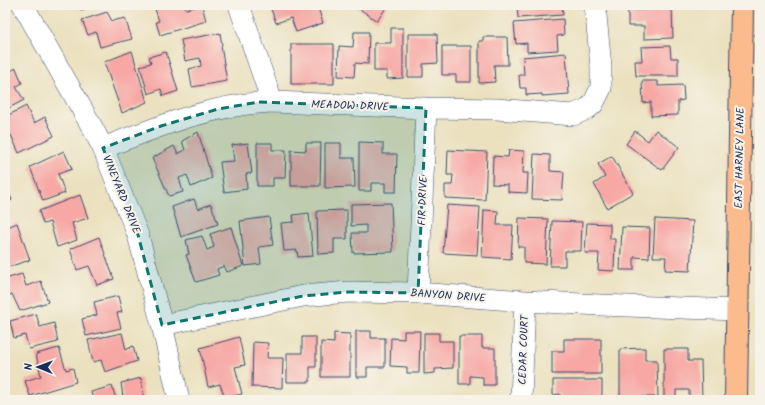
<svg xmlns="http://www.w3.org/2000/svg" width="765" height="405" viewBox="0 0 765 405" font-family="Kalam,sans-serif">
	<style>
		.building { fill: #f7a8a5 }
		.lines { fill: none; stroke-linecap: round; stroke-linejoin: round }
		.minor-casing { stroke: #3a4a6d; stroke-width: 22 }
		.major-casing { stroke: #3a4a6d; stroke-width: 24 }
		.minor { stroke: #fff; stroke-width: 21 }
		.major { stroke: #fbbb8d; stroke-width: 22 }
		.marked { fill: #0f766e; fill-opacity: 0.2; stroke: #0f766e; stroke-width: 3; stroke-dasharray: 8 5; stroke-linejoin: round }
		.labels { text-anchor: middle; stroke-width: 4; stroke-linejoin: round; paint-order: stroke }
		.street-label { font-size: 11px; fill: #1b2f5e; stroke: #f7f3e8 }
	</style>
	<rect width="100%" height="100%" fill="#f7f3e8"/>
	<filter id="ink" filterUnits="userSpaceOnUse"><feTurbulence type="fractalNoise" baseFrequency=".025" numOctaves="2"/><feDisplacementMap in="SourceGraphic" scale="8" xChannelSelector="R" yChannelSelector="G"/><feConvolveMatrix kernelMatrix="1 2 1 2 8 2 1 2 1" color-interpolation-filters="sRGB"/></filter>
	<filter id="wash" filterUnits="userSpaceOnUse"><feTurbulence type="fractalNoise" baseFrequency=".012" numOctaves="4" result="noise"/><feDisplacementMap in="SourceGraphic" scale="16" xChannelSelector="R" yChannelSelector="G"/><feGaussianBlur stdDeviation="0.9" result="paint"/><feColorMatrix in="noise" values="0 0 0 0 0 0 0 0 0 0 0 0 0 0 0 0 0 1.4 0 .05"/><feComposite in="paint" operator="in"/></filter>
	<g filter="url(#wash)">
		<rect width="100%" height="100%" fill="#ebe1bf"/>
		<g id="blocks">
			<path class="building" d="M79,5h19l-17,5z
				M156,5h28l2,4 16,-4 4,16 -46,14 -4,-13 3,-1 -5,-15z
				M285,5h32l6,18 -27,9 -5,-14 -15,5 -5,-14z
				M354,5h34l-11,16z
				M517,5h45l1,10 -45,3z
				M672,9l1,29 -29,1v-13h-16v-16z
				M107,12l5,9 13,-3 7,21 -32,8 -4,-15 -8,3 -6,-15z
				M563,19l1,16 -7,1 1,14 -31,2v-9l-11,1 -2,-21z
				M391,28h12v50l-16,1v-8h-13v-28h17z
				M354,32h15l-1,32 -13,-1 -1,14 -16,-1 1,-30 14,1z
				M220,33l2,12 -1,1 6,35 -35,6 -3,-18 12,-3 -1,-8 -15,3 -4,-21z
				M408,34h29l1,29 -15,1v13h-15z
				M483,37h24l1,28h-14l1,17 -16,1v-42h4z
				M291,44h43v40h-43z
				M442,46h29v36h-15v-7h-14z
				M670,46l1,12h7v18h-42l-1,-15h7l-1,-14z
				M132,51l15,51 -25,11 -18,-51z
				M166,52l12,39 -15,5 -2,-7 -13,5 -8,-28 11,-3 -2,-6z
				M566,53l3,41 -27,2v-2l-16,1v-7h-6l-1,-13h5l-1,-18z
				M16,68l6,15 -6,4 8,13 -19,10v-36z
				M642,81h16v5l25,-1 1,15 -6,1v14l-27,1v-14l-8,1z
				M26,106l8,17 11,-6 9,19 -35,17 -8,-18 -6,3v-21z
				M656,130l23,17 -17,23 -36,-26 9,-13 13,10z
				M198,132l14,46 -21,9 -4,-12 -8,3 4,14 -14,4 -17,-38 22,-12 4,8 7,-4 -3,-9z
				M359,142l24,1v11h14l-1,38h-11v-9h-14v8h-12z
				M248,143l4,30 -6,1 1,15 -23,3 -4,-30 14,-1 -2,-16z
				M257,143h15v7h14l-1,28h-12v8h-16z
				M306,143h15l-1,43h-29v-36l15,1z
				M325,143h16v15h13l1,29 -30,1z
				M448,150l39,2 -2,48 -40,-2v-13h7l1,-10h-6z
				M509,150l15,1 -1,22h5l-1,20 -19,-1v-7l-16,-1 1,-28 15,1z
				M64,151l8,18 -14,5 7,19 -22,8 -13,-34z
				M534,154l16,1v16l14,1 -2,28 -30,-1z
				M612,156l21,37 -26,15 -13,-24 11,-7 -7,-13z
				M5,185l7,15 -7,3z
				M80,195l8,23 -16,5 5,17 -20,7 -7,-25 -7,2 -4,-13z
				M194,199l4,10 13,-5 7,20 -37,13 -9,-30z
				M391,203l2,49 -40,1 -1,-20h14v-8l-15,1v-22z
				M447,205l33,2 -3,48 -34,-2z
				M347,210v29h-13v14l-16,1 -1,-43z
				M484,210l14,1 -1,14h16l-2,34 -29,-2z
				M309,213l4,43 -15,1 -1,-7 -13,1 -3,-28 13,-1 -1,-7z
				M269,217l4,28 -14,2 2,17 -16,2 -5,-45z
				M519,218l29,1 -2,45 -22,-1v-16h-6z
				M655,219l38,2 -3,50 -25,-1 1,-13h-13z
				M552,221l30,1 -1,29h-16v15h-15z
				M17,223l13,37 -25,8v-40z
				M587,223l23,1v15h5l-1,32 -16,-1 1,-17h-14z
				M231,227l12,39 -16,6 -3,-6 -7,3 2,6 -23,7 -10,-27 3,-1 -3,-14 16,-4 5,14 7,-3 -4,-13z
				M622,227l28,1 -1,30 -15,-1v13h-14z
				M99,237l15,42 -17,6 -8,-19 -12,4 -7,-21z
				M22,274l4,12 15,-5 7,21 -28,9 -8,-17 -7,3v-18z
				M118,296l4,16 -5,1 4,15 -35,8 -4,-17 15,-4 -3,-13z
				M36,314l4,13 14,-4 4,19 -29,7 -4,-14 -11,3 -4,-17z
				M356,331h15v7h14v29h-18v10h-11z
				M404,331h16l-1,42h-12v-6l-17,-1 1,-28 13,1z
				M122,333l4,17 7,-4 4,15 -32,11 -4,-12 -8,2 -5,-22z
				M334,333l16,1v43h-29v-35l13,1z
				M424,333h15v8h14v27l-18,1v4l-11,1z
				M459,336h23v12h13v37h-12v-8l-13,-1v8h-11z
				M239,337l6,28 -10,2 7,27 -17,4 -5,-14 -12,3 -8,-39z
				M302,337h14v30h-6v15h-23v-29h15z
				M564,339h37v35h-49v-23h12z
				M253,342l15,1 -1,15h16l-1,30 -30,-1z
				M59,348l7,22 7,-2 3,14 -46,14 -5,-15 16,-5 -5,-22z
				M645,348v12h12l1,37h-38v-48z
				M664,349h24v12h13l1,37h-13v-8h-13v9h-12z
				M141,378l3,22h-51l-2,-8 21,-6 4,13 7,-2 -2,-14z
				M553,380h49v20h-42v-6l-7,1z"/>
		</g>
	</g>
	<g filter="url(#ink)">
		<use href="#blocks" fill-opacity="0" stroke="#3a4a6d" stroke-width="1"/>
		<g class="lines">
			<defs>
				<path id="minor" d="M23,5l68,120 12,23 35,87 24,90 17,75
					M239,5l33,97
					M103,148c54,-21 110,-44 169,-46l154,6 71,1 76,6 14,-6 6,-5 8,-16v-21l-6,-62
					M418,293l8,-185
					M162,325l141,-29 45,-4 70,1 107,8 75,4 137,5
					M521,400l4,-99"/>
				<path id="major" d="M736,400l6,-395"/>
			</defs>
			<use href="#minor" class="minor-casing"/>
			<use href="#major" class="major-casing"/>
			<use href="#minor" class="minor"/>
			<use href="#major" class="major"/>
		</g>
	</g>
	<path class="marked" d="M259,102l167,6 -8,185 -70,-1 -45,4 -141,29 -24,-90 -35,-87 58,-22 57,-17z"/>
	<g class="labels">
		<g class="street-label">
			<text transform="translate(350 105) rotate(2)" y="4">MEADOW DRIVE</text>
			<text transform="translate(739 158) rotate(-89)" y="4">EAST HARNEY LANE</text>
			<text transform="translate(122 194) rotate(68)" y="4">VINEYARD DRIVE</text>
			<text transform="translate(422 201) rotate(-88)" y="4">FIR DRIVE</text>
			<text transform="translate(448 295) rotate(4)" y="4">BANYON DRIVE</text>
			<text transform="translate(523 350) rotate(-88)" y="4">CEDAR COURT</text>
		</g>
	</g>
	<rect width="765" height="405" fill="none" stroke="#f7f3e8" stroke-width="20"/>
	<g transform="translate(38 367) rotate(271)" stroke="#f7f3e8" stroke-width="3" paint-order="stroke">
	<path d="M0-3L7 15L0 10L-7 15Z" fill="#1b2f5e"/>
	<text y="-6" font-size="11" font-weight="bold" text-anchor="middle" fill="#1b2f5e">N</text>
	</g>
</svg>
